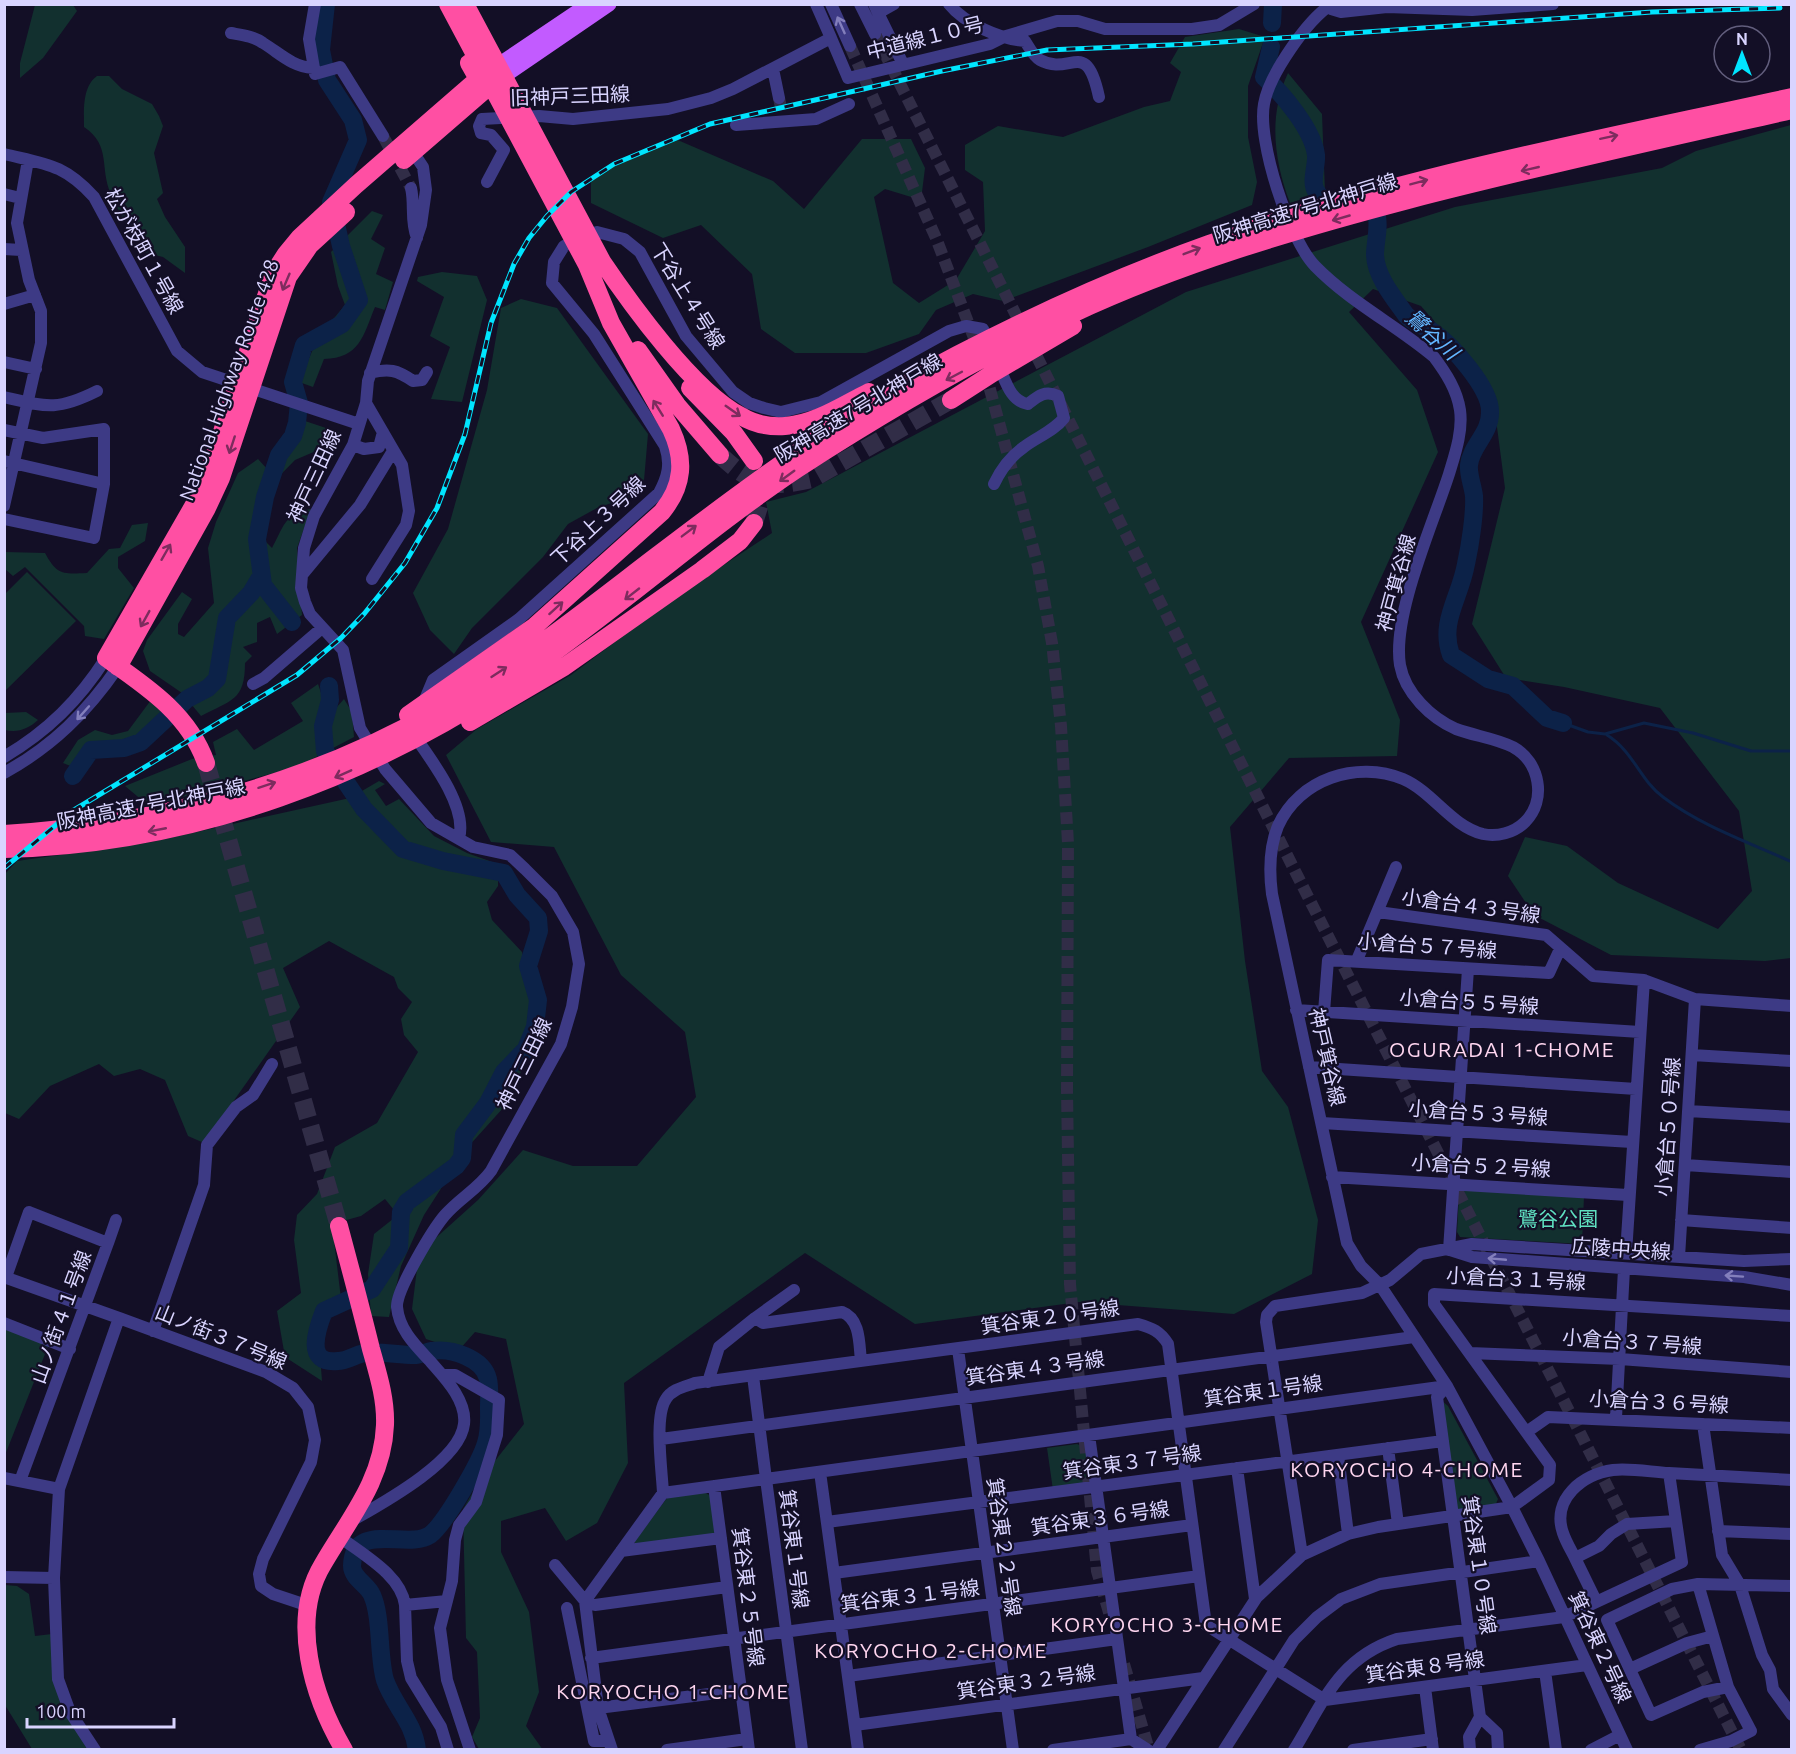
<svg xmlns="http://www.w3.org/2000/svg" width="1796" height="1754" viewBox="0 0 1796 1754" font-family="Ubuntu,'Noto Sans JP',sans-serif">
	<style>
		.green { fill: #12302f }
		.lines { fill: none; stroke-linecap: round; stroke-linejoin: round }
		.stream { stroke: #0c2248; stroke-width: 3 }
		.river { stroke: #0c2248; stroke-width: 18 }
		.minor-tunnel { stroke: #312d47; stroke-width: 12; stroke-dasharray: 12 6; stroke-linecap: butt }
		.highway-tunnel { stroke: #312d47; stroke-width: 18; stroke-dasharray: 18 9; stroke-linecap: butt }
		.minor { stroke: #3d3a85; stroke-width: 12 }
		.major { stroke: #c25bff; stroke-width: 15 }
		.highway { stroke: #ff4fa3; stroke-width: 18 }
		.rail-casing { stroke: #00e5ff; stroke-width: 5 }
		.rail { stroke: #130f26; stroke-width: 3; stroke-dasharray: 9; stroke-linecap: butt }
		.oneway { stroke: #837fbc }
		.oneway2 { stroke: #7d2c5e }
		.labels { text-anchor: middle; stroke-width: 4.5; stroke-linejoin: round; paint-order: stroke }
		.street-label { font-size: 20px; fill: #d9d4ff; stroke: #130f26 }
		.park-label { font-size: 20px; fill: #5fe0c0; stroke: #130f26 }
		.water-label { font-size: 21px; font-style: italic; fill: #62b6ff; stroke: #130f26 }
		.neighbourhood-label { font-size: 21px; letter-spacing: 1.5px; fill: #ffd6f0; stroke: #130f26 }
	</style>
	<rect width="100%" height="100%" fill="#130f26"/>
	<path class="green" d="M35,5h38l4,6 -34,47 -23,20v-15z
		M1239,29l26,8 -17,49v51l9,45 -5,23 -104,42 -145,54 -30,-7 -37,16 -17,24 -53,19h-71l-34,-24 -9,-55 -51,-49 -38,13 -72,-35v-26l82,-39 100,43 31,28 58,-70h49l14,29 -4,32 -36,-11 -11,8 19,86 26,20 37,-23 29,-49 -2,-49 -18,-12v-25l33,-19 65,11 81,-30 26,-6 11,-29 -11,-9 15,-26z
		M1288,73l34,41 3,78 -35,11c-16,-43 -22,-87 -2,-130z
		M97,76h12l13,13 30,15 7,12 4,10 -9,27 9,40 -6,6 8,18 20,30v26l-22,-16 -21,-5c-10,-19 -23,-38 -31,-58 -12,-26 1,-48 -27,-67 0,-17 -2,-40 13,-51z
		M1791,125v833l-26,3 -154,-6 -77,-40 -26,-39 17,-39 42,9 51,37 100,46 34,-38 -13,-80 -79,-103 -96,-21 -58,-9 -34,-54 33,-136 -13,-99 -71,-83 -48,-17 -24,23 68,78 21,62 -77,170 39,98 -3,36 -108,2 -59,69 15,134 17,110 26,36 30,113 -6,54 -78,40 -155,-12 -164,22 -110,-71 -181,130 4,80 -31,60 -31,18 -21,-33 -44,13v31l28,60 10,80 -13,34 17,24 -64,-1 -7,-12 8,-19 -3,-66 -11,-14 -3,-129 17,-29 44,-56 -18,-85 -31,-7 -16,18 -33,-11 -14,-30 7,-56 59,-53 45,-50 50,16h64l59,-69 -11,-65 -64,-57 -67,-128 -63,-5 -45,-87 31,-26 94,-54 100,-75 101,-67 -6,-31 40,-10 380,-200 269,-85 207,-39 34,-17z
		M372,211l11,4 -12,24 14,9 -9,26 17,8 -8,28 -10,-3c-12,29 -15,51 -51,52l-11,28 -14,-5 14,-33 -4,-13 21,-13 15,-18 -7,-19 -7,-34z
		M442,272l35,4 10,24 -25,102 -31,-3 19,-52 -20,-11 14,-39 -27,-16 1,-4z
		M521,299l36,9 91,126 -5,58 -46,16 -29,16 -25,33 -71,71 -18,26 -24,-24 -17,-37 35,-64 39,-139 14,-82z
		M302,420l39,13 -25,18 -21,9 -38,39 -5,29 20,20c11,-20 13,-36 39,-39l-14,39 5,67 -25,19 -7,-17 -13,6v19l-14,5 9,9 -7,7c0,38 -14,37 -44,53l-19,-23 -32,-22 -7,-20 4,-11 35,-48 10,7 -14,25v10l6,3 30,-34 -6,-55 8,-26 22,-49 20,-14 11,12c15,-14 30,-31 33,-51z
		M148,523l-3,18 -27,16v11l16,20 -30,51 -19,-3 -1,-10 -59,-59 -12,9 -8,-7v-17l40,1c12,22 17,21 42,20l22,-24 11,-1 12,-23z
		M27,572l49,49 -71,70v-97z
		M318,684l11,32 15,-17 8,13 2,25 -57,30 -148,39 -24,-20 67,-27 24,-4 -3,-13 24,-13 17,21 49,-29 -12,-18z
		M151,700l14,13c-29,29 -32,32 -74,34l-18,20 -10,-4 15,-23 17,-10 17,5 16,-4z
		M26,712l12,8c-10,9 -20,13 -33,10v-17z
		M379,781l6,3 -10,6 11,16 13,-7 35,37 33,17 31,11v22l-11,16 5,18 30,32 9,44v55l-27,56 -37,41 -43,67 -23,51 -12,51 -18,-1 -3,-42 6,-40 24,-19 -13,-16 -24,17 -29,8 10,83 -25,8 5,66 -37,-24 -8,-46 24,-18 -7,-53 3,-25 20,-21 18,-47 42,-24 41,-71 -14,-17 -3,-16 11,-17 -14,-14 -4,-11 -65,-36 -46,27 17,39 -96,136 -16,-7 -23,-56 -25,-11 -26,7 -15,-12 -49,22 -31,33 -14,-6 -1,-238 13,-14 135,-19 112,-25 86,-19z
		M1464,1189l120,7 -2,48 -122,-7 -3,-5 2,-38z
		M5,1329l44,15 -44,111z
		M1441,1400l7,6 50,93 -3,7 -35,5 -5,-4z
		M1077,1444l9,4 5,33 -4,5 -34,4 -6,-42z
		M704,1492l7,4 5,35 -5,5 -76,10v-5l32,-43z
		M5,1585l12,1 12,8 6,42 17,-2 5,52 33,63h-58l-27,-44z"/>
	<g class="lines">
		<path class="stream" d="M1563,723l25,9 17,2 39,-11 49,10 58,18h41
			M1607,735c27,17 32,44 56,62 38,29 85,45 129,65"/>
		<path class="river" d="M1272,23l1,-19
			M1271,47l-7,30c19,17 49,53 52,78 1,11 -6,27 0,36 18,30 41,-19 59,19 6,13 0,31 0,45 1,22 19,43 31,60 7,8 19,11 27,17 19,13 57,56 57,79 1,23 -19,34 -21,54 -1,10 4,21 5,31 1,18 -4,50 -8,68 -6,34 -27,58 -15,91l37,24 25,7 34,32 16,5
			M292,622l-29,-37 -6,-46 8,-42 14,-42 14,-19 4,-13 2,-20 -6,-21 11,-37 38,-21 17,-24 -18,-54 -10,-44 27,-62 -5,-20 -26,-40 -6,-30 5,-46
			M329,686l1,14 -7,26 2,25 39,58 39,40 40,12 61,12 13,22 21,23 1,13 -11,35 10,34 -3,27 -9,22 -22,23 -16,31 -24,32 -2,23 -6,8 -49,36 -6,10 -2,36 -27,41 -48,22c-7,18 -20,54 14,50 9,0 17,-6 26,-8 16,-2 34,2 50,2 6,0 12,-3 18,-4 19,-3 51,7 56,28 2,9 1,19 1,28 0,12 1,23 -3,36 -5,18 -41,81 -56,92 -23,15 -77,-15 -78,31 0,12 16,19 20,29 10,22 6,61 13,85 9,26 29,42 32,70
			M73,776l18,-26 33,-2 17,-6 46,-43 21,-11 9,-9 10,-61 24,-25 10,-17"/>
		<path class="minor-tunnel" d="M875,34l422,841 444,875
			M850,46l86,192 43,113
			M779,98l3,14
			M383,136l28,52
			M985,371l53,195 14,77 9,83 7,117 -1,248 3,193 27,287 13,45
			M1124,1664l25,86"/>
		<path class="highway-tunnel" d="M720,455c33,31 48,34 92,24l139,-79
			M754,523l7,-23 -2,-17
			M206,763l133,463"/>
		<path class="minor" d="M315,4l-6,35 6,35 25,-7 43,69
			M831,4l19,42
			M860,4l15,30
			M874,4l4,9 16,-9
			M949,4c16,20 51,35 76,37 4,6 8,15 15,19 31,17 46,-24 59,37
			M1329,4l2,5 10,3 46,-5 85,3 81,-6
			M878,13l25,51
			M231,33c11,2 22,3 32,10 18,11 28,23 50,25
			M831,38l17,40 142,-34 16,-8 51,-15h21l27,8h87l27,-4 35,-21
			M773,69l6,29
			M736,125l80,-6 33,-15
			M4,154c42,10 60,10 90,43l83,154 25,21 157,52
			M487,182l17,-32 -13,-15 -10,-2 -2,-7 3,-7 57,-3 34,3 95,-10 43,-11 22,-9 98,-51 -15,-34
			M411,188c4,17 -1,33 6,50
			M4,194l16,4
			M581,239l16,-7 27,7 16,13 46,84 47,56 16,11 15,5 17,4 40,-10 128,-71 17,-5 17,3 7,17
			M4,249l17,1
			M4,304l31,-9
			M4,362l32,7
			M370,373c19,-5 27,-3 43,8l9,-1 5,-8
			M4,397c43,10 53,14 93,-6
			M366,403l36,62 7,46 -3,14 -34,54
			M4,430l39,8 61,-9v55
			M353,445l11,4 15,-2 4,-15
			M4,461l100,23 -10,54 -90,-19
			M994,484c7,-15 17,-28 30,-37 13,-10 30,-16 40,-29l-6,-22c-13,-6 -20,0 -30,8 -19,-3 -23,-26 -31,-42
			M4,506l37,-163v-32l-12,-31 -12,-57 11,-63
			M302,575l58,-70 33,-54
			M253,684l11,-6 58,-50
			M423,704l10,-24 86,-61 140,-126c9,-17 12,-29 6,-47l-71,-112 -42,-51 2,-21 10,-16 16,-8
			M413,734c17,24 55,73 46,104
			M4,757c44,-26 75,-57 102,-99
			M4,773c49,-27 83,-61 114,-106
			M1378,912l168,23 47,41 51,4 51,19 97,7
			M1357,960l39,-93
			M1296,1010l344,22
			M1324,1012l4,-52 221,13 11,-24
			M1692,1055l100,6
			M1309,1067l327,22
			M1688,1111l104,6
			M1322,1123l310,19
			M1685,1165l107,7
			M1332,1177l296,18
			M1681,1220l111,8
			M108,1243l8,-23
			M1449,1250l19,-281
			M1450,1250l22,7 272,20 48,8
			M1626,1253l18,-273
			M1679,1257l16,-258
			M4,1277l115,41
			M6,1277l23,-65 79,31 -88,238
			M755,1318l39,-28
			M4,1323l66,26
			M153,1331l51,-146 3,-40 29,-38 17,-12 19,-31
			M958,1349l55,401
			M1470,1353l150,6 172,13
			M442,1375h13l44,25 -2,35 -21,67 -17,23 -4,15 -3,41 -12,47 7,52 23,70
			M708,1382l11,-35 36,-29 8,5 79,-11c19,7 17,33 19,49
			M1447,1386l-10,11 43,320 -11,20 1,13
			M1616,1418l8,-149
			M1703,1424l19,131 18,30 22,70 8,15 3,19 19,26
			M1528,1431l20,-14 244,11
			M1089,1435l42,304 17,11
			M661,1439l753,-102
			M1388,1448l10,76
			M1338,1455l10,79
			M1237,1468l18,131
			M820,1472l38,278
			M4,1478l55,11
			M714,1486l35,264
			M663,1493c-1,-22 -9,-77 3,-94 6,-10 18,-12 29,-16l443,-59c14,4 22,7 30,20l38,281 119,75 262,-35
			M353,1520c30,-17 107,-59 111,-96 3,-24 -20,-47 -34,-63 -14,-15 -31,-31 -33,-54 -1,-17 36,-78 48,-92 15,-17 33,-26 46,-44l70,-127 11,-37 7,-43 -6,-32 -21,-36 -27,-27 -15,-14 -37,-8 -42,-24 -46,-54 -25,-41 -17,-78 -33,-36 -5,-12 -4,-14 3,-40 10,-32 39,-71 13,-42 2,-22 53,-156 5,-35 -3,-23 -10,-15
			M827,1522l616,-81
			M1718,1531l74,3
			M340,1537c23,18 61,38 65,68l42,-4
			M621,1551l100,-13
			M1302,1555l-36,-233 1,-7 8,-9 87,-13 28,-13 31,-26 51,-10 272,17 48,-2
			M1575,1558c-4,-8 -9,-16 -12,-25 -12,-34 20,-59 50,-63 17,-2 38,2 56,3
			M1539,1561l88,189
			M555,1565l30,36 10,4 132,-18
			M834,1573l358,-48
			M4,1577l50,1
			M1698,1584l-26,5 -65,31 44,95 52,-23 25,-5
			M1596,1601l-21,-43 24,-12 12,-12 16,-10 49,-3
			M405,1605l2,56 4,17 30,49 7,23
			M567,1608l27,133h15
			M591,1658l608,-82
			M1630,1669l57,-26 26,-7
			M1545,1671l11,79
			M848,1676l269,-37
			M1425,1687l8,63
			M598,1708l143,-18
			M1480,1717l17,16 1,17
			M855,1725l348,-47
			M95,1750l-25,-38 -12,-33 -4,-101 5,-89 60,-171 147,54 27,16 15,19 7,33 -4,22 -48,97 -4,15 2,12 12,8 36,12
			M612,1750l-14,-42 -13,-107 78,-108 103,-14 -13,-103
			M667,1750l80,-11
			M802,1750l-36,-271 681,-93
			M1053,1750l78,-11
			M1157,1750l100,-153 45,-42 46,-21 30,-7 134,-20 37,-27 1,-15 -116,-161v-10l358,22
			M1224,1750l70,-110 23,-23 24,-18 39,-15 159,-23 -27,-54 -65,-121 -67,-101 -19,-19 -14,-23 -75,-349c-3,-23 -3,-46 6,-68 21,-47 79,-66 125,-47 30,13 48,47 80,55 14,3 31,-1 42,-12 22,-22 15,-60 -12,-75 -18,-9 -38,-11 -57,-18 -25,-11 -51,-36 -56,-64 -8,-50 33,-141 49,-191 6,-20 14,-43 11,-64 -3,-20 -14,-37 -26,-53 -38,-32 -84,-55 -119,-91 -26,-27 -58,-125 -51,-162 5,-29 43,-84 68,-100
			M1294,1750c30,-49 45,-92 103,-111l167,-22 118,-55 -13,-89 123,7
			M1353,1750l79,-11
			M1591,1750l29,-15
			M1700,1750l31,-9 20,-10 -23,-44 -30,-103 94,2"/>
		<path class="major" d="M488,72l101,-68
			M495,82l114,-78"/>
		<path class="highway" d="M465,4l139,261
			M404,160l89,-77 -1,-8
			M599,257c31,46 94,134 142,159 13,8 29,11 44,10 30,-2 58,-21 84,-34
			M638,350l39,55 43,50
			M690,388l44,45 20,28
			M951,400l42,-27 80,-47
			M118,667l89,-159 14,-30 67,-201 22,-32 36,-33
			M408,715l127,-89 127,-114c22,-27 23,-53 9,-83l-60,-106 -24,-58 -139,-261
			M470,722l94,-55 138,-97 38,-29 14,-18
			M206,763c-17,-49 -60,-77 -100,-105l89,-155 14,-31 53,-164 13,-37 11,-17 14,-17 56,-52 122,-106 -9,-16
			M4,834c154,-9 307,-51 441,-128 75,-43 141,-96 209,-148 97,-74 194,-146 303,-203 81,-42 165,-80 252,-111 189,-67 387,-104 583,-147
			M4,849c191,-5 369,-72 525,-179 92,-63 175,-139 268,-201 88,-57 180,-111 275,-155 107,-50 222,-84 336,-114 127,-33 255,-61 384,-90
			M339,1226c11,41 22,82 32,123 7,25 15,50 14,76 -2,55 -36,94 -62,139 -34,56 -10,133 21,186"/>
		<defs>
			<path id="rail" d="M4,868l70,-58 223,-135 44,-37 23,-24 41,-51 32,-55 28,-74 26,-111 23,-59 15,-26 18,-22 24,-24 43,-28 96,-40 232,-53 105,-21 146,-6 459,-32 128,-4"/>
		</defs>
		<use href="#rail" class="rail-casing"/>
		<use href="#rail" class="rail"/>
	</g>
	<defs><path id="oneway-shaft" d="M-6 0H5M1.5-3L5.5 0L1.5 3" fill="none" stroke-width="1.6" stroke-linecap="round" stroke-linejoin="round" transform="scale(1.5)"/></defs>
	<g class="oneway">
		<use href="#oneway-shaft" transform="translate(841 25) rotate(-114)"/>
		<use href="#oneway-shaft" transform="translate(83 713) rotate(132)"/>
		<use href="#oneway-shaft" transform="translate(1497 1259) rotate(-175)"/>
		<use href="#oneway-shaft" transform="translate(1734 1276) rotate(-176)"/>
	</g>
	<g class="oneway2">
		<use href="#oneway-shaft" transform="translate(1609 137) rotate(-12)"/>
		<use href="#oneway-shaft" transform="translate(1530 169) rotate(167)"/>
		<use href="#oneway-shaft" transform="translate(1419 182) rotate(-15)"/>
		<use href="#oneway-shaft" transform="translate(1341 218) rotate(164)"/>
		<use href="#oneway-shaft" transform="translate(1192 251) rotate(-21)"/>
		<use href="#oneway-shaft" transform="translate(286 282) rotate(113)"/>
		<use href="#oneway-shaft" transform="translate(954 376) rotate(152)"/>
		<use href="#oneway-shaft" transform="translate(658 408) rotate(-122)"/>
		<use href="#oneway-shaft" transform="translate(733 411) rotate(35)"/>
		<use href="#oneway-shaft" transform="translate(232 445) rotate(108)"/>
		<use href="#oneway-shaft" transform="translate(787 476) rotate(144)"/>
		<use href="#oneway-shaft" transform="translate(689 531) rotate(-37)"/>
		<use href="#oneway-shaft" transform="translate(166 552) rotate(-60)"/>
		<use href="#oneway-shaft" transform="translate(632 594) rotate(142)"/>
		<use href="#oneway-shaft" transform="translate(556 608) rotate(-42)"/>
		<use href="#oneway-shaft" transform="translate(145 619) rotate(119)"/>
		<use href="#oneway-shaft" transform="translate(499 672) rotate(-33)"/>
		<use href="#oneway-shaft" transform="translate(343 774) rotate(156)"/>
		<use href="#oneway-shaft" transform="translate(267 785) rotate(-18)"/>
		<use href="#oneway-shaft" transform="translate(157 830) rotate(169)"/>
	</g>
	<g class="labels">
		<g class="street-label">
			<text transform="translate(925 38) rotate(-14)" y="7">中道線１０号</text>
			<text transform="translate(570 96) rotate(-2)" y="7">旧神戸三田線</text>
			<text transform="translate(1305 208) rotate(-17)" y="7">阪神高速7号北神戸線</text>
			<text transform="translate(144 251) rotate(61)" y="7">松が枝町１号線</text>
			<text transform="translate(688 296) rotate(58)" y="7">下谷上４号線</text>
			<text transform="translate(229 380) rotate(-70)" y="7">National Highway Route 428</text>
			<text transform="translate(858 408) rotate(-31)" y="7">阪神高速7号北神戸線</text>
			<text transform="translate(314 476) rotate(-65)" y="7">神戸三田線</text>
			<text transform="translate(598 521) rotate(-43)" y="7">下谷上３号線</text>
			<text transform="translate(1396 583) rotate(-75)" y="7">神戸箕谷線</text>
			<text transform="translate(151 804) rotate(-11)" y="7">阪神高速7号北神戸線</text>
			<text transform="translate(1471 906) rotate(8)" y="7">小倉台４３号線</text>
			<text transform="translate(1427 946) rotate(4)" y="7">小倉台５７号線</text>
			<text transform="translate(1469 1002) rotate(4)" y="7">小倉台５５号線</text>
			<text transform="translate(1327 1057) rotate(77)" y="7">神戸箕谷線</text>
			<text transform="translate(524 1064) rotate(-64)" y="7">神戸三田線</text>
			<text transform="translate(1478 1113) rotate(4)" y="7">小倉台５３号線</text>
			<text transform="translate(1668 1127) rotate(-86)" y="7">小倉台５０号線</text>
			<text transform="translate(1481 1166) rotate(3)" y="7">小倉台５２号線</text>
			<text transform="translate(1621 1249) rotate(4)" y="7">広陵中央線</text>
			<text transform="translate(1516 1279) rotate(3)" y="7">小倉台３１号線</text>
			<text transform="translate(61 1317) rotate(-70)" y="7">山ノ街４１号線</text>
			<text transform="translate(1050 1317) rotate(-8)" y="7">箕谷東２０号線</text>
			<text transform="translate(221 1337) rotate(22)" y="7">山ノ街３７号線</text>
			<text transform="translate(1632 1342) rotate(4)" y="7">小倉台３７号線</text>
			<text transform="translate(1035 1368) rotate(-8)" y="7">箕谷東４３号線</text>
			<text transform="translate(1263 1391) rotate(-8)" y="7">箕谷東１号線</text>
			<text transform="translate(1659 1402) rotate(3)" y="7">小倉台３６号線</text>
			<text transform="translate(1132 1462) rotate(-8)" y="7">箕谷東３７号線</text>
			<text transform="translate(1100 1518) rotate(-8)" y="7">箕谷東３６号線</text>
			<text transform="translate(1004 1547) rotate(82)" y="7">箕谷東２２号線</text>
			<text transform="translate(794 1549) rotate(83)" y="7">箕谷東１号線</text>
			<text transform="translate(1479 1565) rotate(82)" y="7">箕谷東１０号線</text>
			<text transform="translate(910 1596) rotate(-7)" y="7">箕谷東３１号線</text>
			<text transform="translate(748 1597) rotate(83)" y="7">箕谷東２５号線</text>
			<text transform="translate(1600 1647) rotate(65)" y="7">箕谷東２号線</text>
			<text transform="translate(1425 1667) rotate(-8)" y="7">箕谷東８号線</text>
			<text transform="translate(1026 1682) rotate(-8)" y="7">箕谷東３２号線</text>
		</g>
		<g class="park-label">
			<text x="1558" y="1226">鷺谷公園</text>
		</g>
		<g class="water-label">
			<text transform="translate(1432 335) rotate(42)" y="7">鷺谷川</text>
		</g>
		<g class="neighbourhood-label">
			<text x="1502" y="1057">OGURADAI 1-CHOME</text>
			<text x="1407" y="1477">KORYOCHO 4-CHOME</text>
			<text x="1167" y="1632">KORYOCHO 3-CHOME</text>
			<text x="931" y="1658">KORYOCHO 2-CHOME</text>
			<text x="673" y="1699">KORYOCHO 1-CHOME</text>
		</g>
	</g>
	<rect width="1796" height="1754" fill="none" stroke="#d9d4ff" stroke-width="12"/>
	<g transform="translate(1742 54)"><circle r="28" fill="#130f26" stroke="#625e7d" stroke-width="1.5"/>
	<path d="M0-4.5L10 22L0 15L-10 22Z" fill="#00e5ff"/>
	<text y="-9" font-size="16" font-weight="bold" text-anchor="middle" fill="#d9d4ff">N</text>
	</g>
	<path d="M27 1718v9h147v-9" fill="none" stroke="#d9d4ff" stroke-width="3"/>
	<text x="36" y="1718" font-size="18" fill="#d9d4ff" stroke="#130f26" stroke-width="4.5" paint-order="stroke">100 m</text>
</svg>
